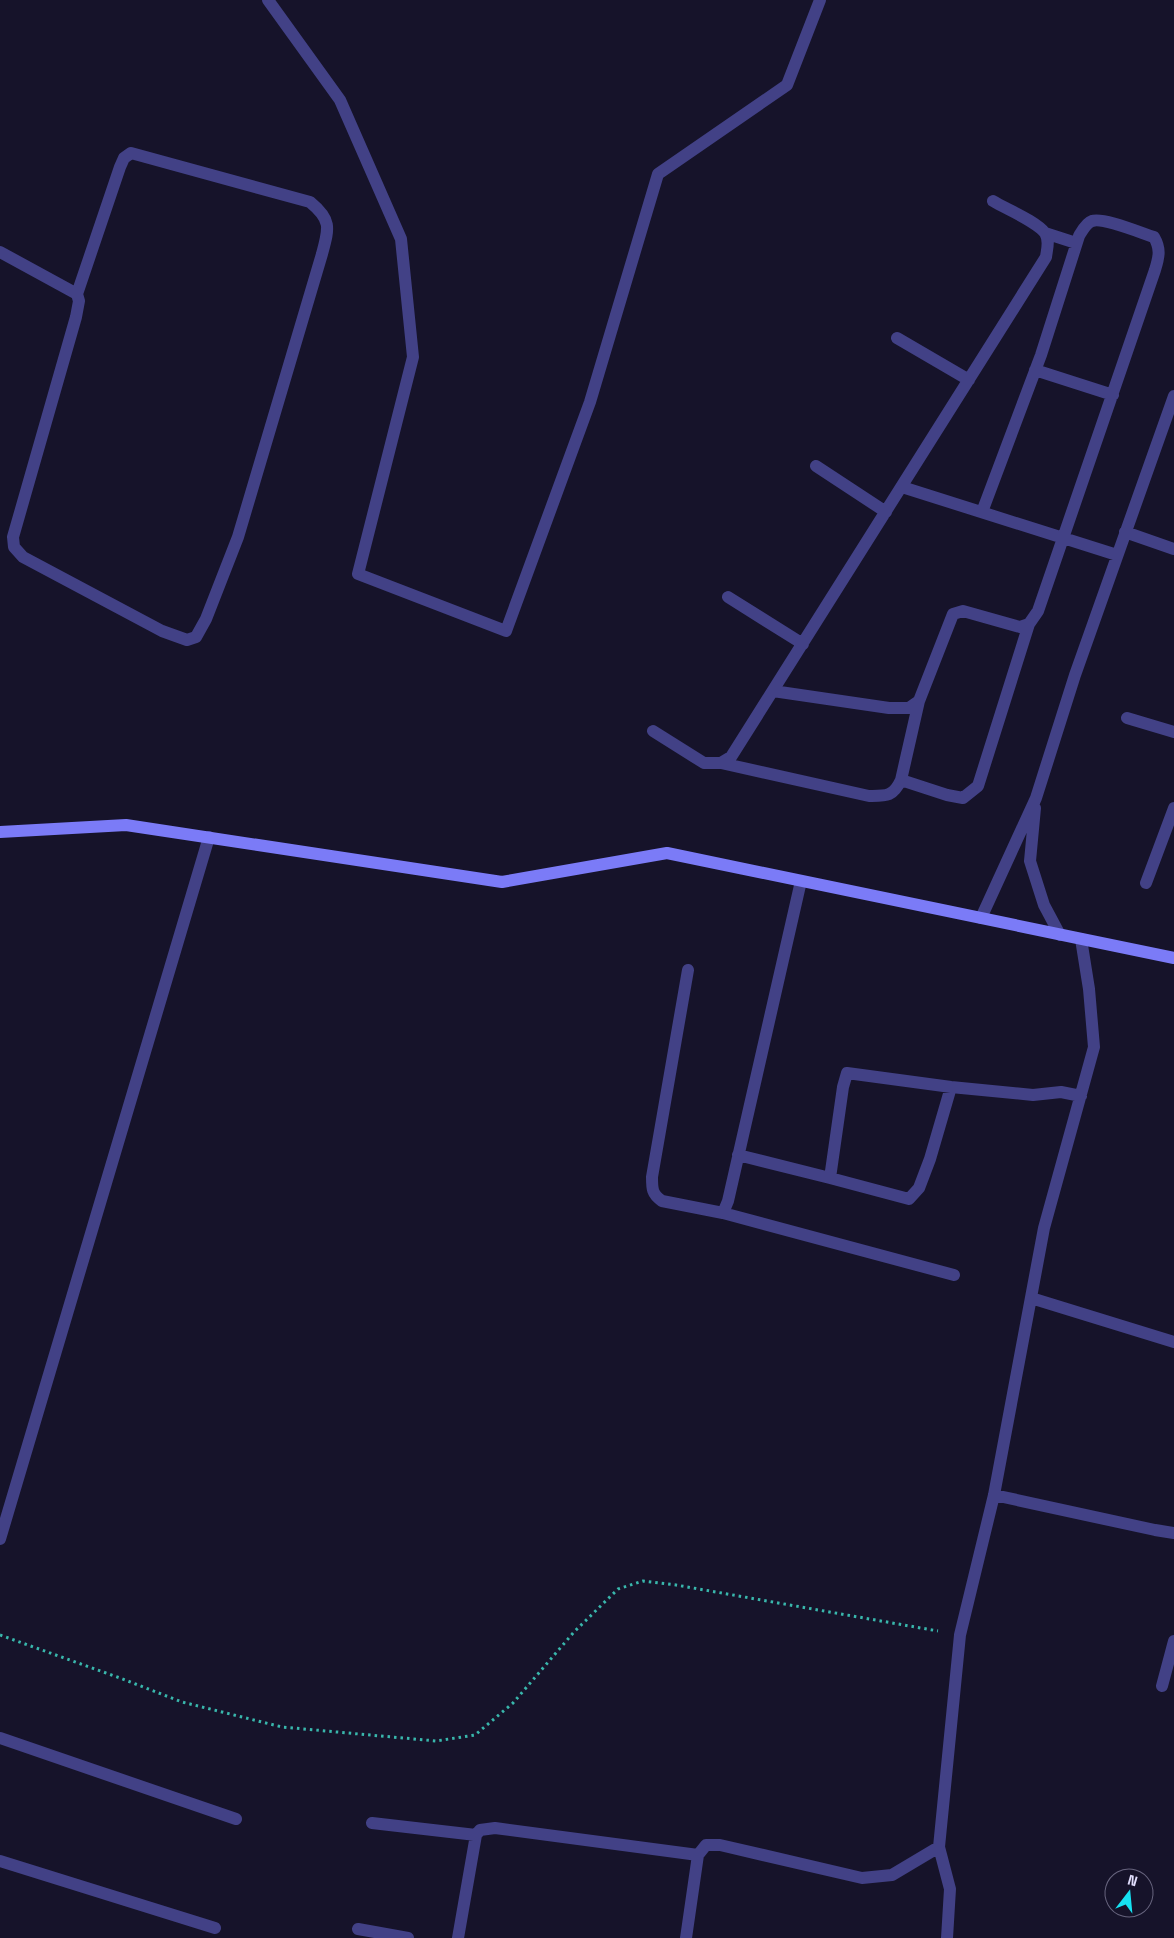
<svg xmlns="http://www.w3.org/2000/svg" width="1174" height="1938" viewBox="0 0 1174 1938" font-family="'Space Grotesk',sans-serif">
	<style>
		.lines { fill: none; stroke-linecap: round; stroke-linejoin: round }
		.path { stroke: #39b7ac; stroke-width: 3; stroke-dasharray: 2.5 4; stroke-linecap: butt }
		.lane { stroke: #424186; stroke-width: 12 }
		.street { stroke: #424186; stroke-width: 12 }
		.secondary { stroke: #7b7bf7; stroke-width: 12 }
	</style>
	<rect width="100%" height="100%" fill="#16132a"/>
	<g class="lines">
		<path class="path" d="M0,1635l120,43 62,24 100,25 154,14 39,-6 38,-32 61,-71 44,-43 25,-8 33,4 262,46"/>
		<path class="lane" d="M268,0l72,100 61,139 12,118 -55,217 148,57 84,-229 68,-228 129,-89 33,-85
			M131,153l179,49c22,18 19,26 12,52l-84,283 -32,82 -10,18 -9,3 -25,-9 -139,-74 -9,-10 -1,-10 63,-220 3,-16 -2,-7 43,-127 4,-9z
			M0,252l77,42"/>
		<path class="street" d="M1045,233l31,10
			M897,338l72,42
			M1035,370l78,25
			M816,466l70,46
			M902,487l215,68
			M1125,532l49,17
			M728,597l75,47
			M773,691l116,17h20l10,-7 34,-87 10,-3 57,16 9,-3 9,-13 117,-341c4,-13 6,-21 -1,-33 -13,-4 -51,-20 -62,-16 -6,2 -10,10 -13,15l-38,119 -59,157
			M1127,718l47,14
			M653,731l51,32h17l10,-6 315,-500c1,-8 4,-17 -1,-24 -9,-12 -39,-24 -52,-32
			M721,763l148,33c17,0 24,1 32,-16l18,-79
			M901,780l46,15 16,3 15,-12 51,-162
			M1035,808l-5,53 14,44 16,30
			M1146,883l28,-75
			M981,918l55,-120 39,-123 99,-279
			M688,970l-36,207c0,12 0,17 10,24l61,12 5,-12 73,-320
			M738,1155l92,23 13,-91 4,-14 104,14 82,8 28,-3 20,4
			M830,1178l79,21 10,-11 11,-29 21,-72
			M723,1213l231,62
			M1031,1298l143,44
			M994,1495l161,35 19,3
			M0,1539l209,-702
			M1162,1686l12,-45
			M0,1738l236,81
			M372,1823l104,12
			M0,1861l215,67
			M358,1929l50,9
			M458,1938l18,-103 4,-5 15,-2 203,27
			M686,1938l12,-83 8,-10h14l142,33 30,-3 47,-28
			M947,1938l3,-49 -11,-42 21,-212 34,-140 50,-267 50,-181 -5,-58 -8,-50"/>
		<path class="secondary" d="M0,832l126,-7 376,57 165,-29 507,105"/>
	</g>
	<g transform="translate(1129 1893) rotate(16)"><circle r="24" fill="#16132a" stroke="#67647e"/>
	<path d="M0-4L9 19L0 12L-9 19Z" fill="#16e1f1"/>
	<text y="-8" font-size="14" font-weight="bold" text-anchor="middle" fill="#e1defd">N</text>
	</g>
</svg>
